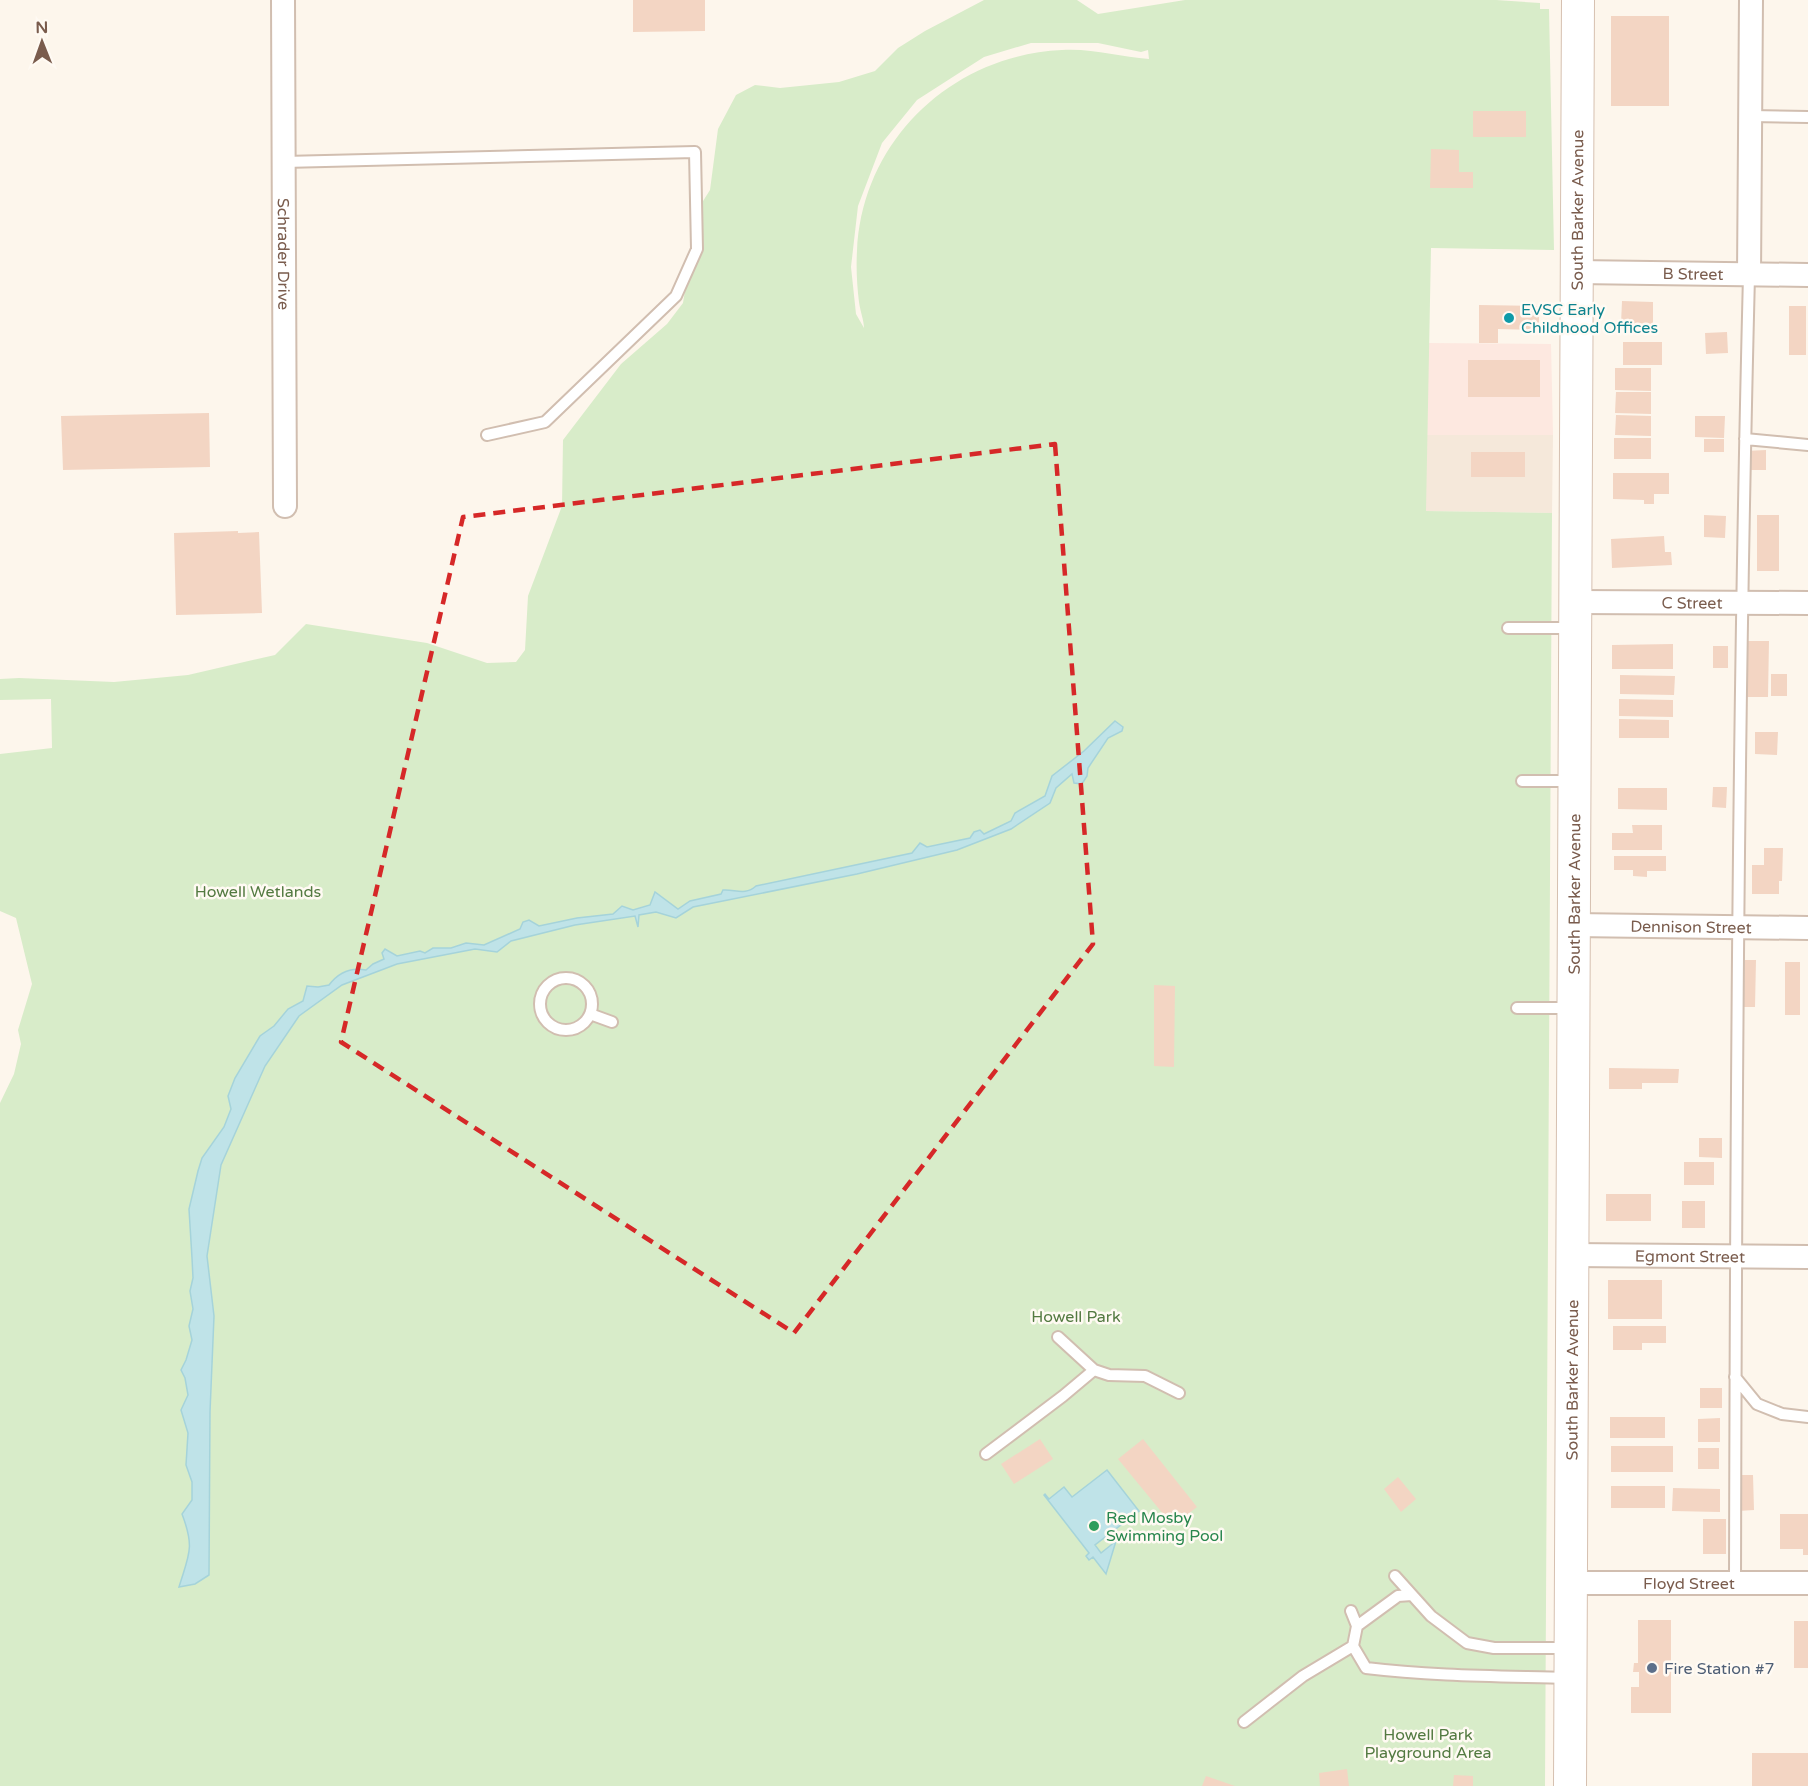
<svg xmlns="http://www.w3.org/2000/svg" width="1808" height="1786" viewBox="0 0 1808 1786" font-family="'Varela Round',sans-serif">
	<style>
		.residential { fill: #f5e8da }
		.commercial { fill: #fde8e0 }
		.green { fill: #d8ecc9; fill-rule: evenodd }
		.water { fill: #bfe3e8; stroke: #a5d3da; stroke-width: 1.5 }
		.building { fill: #f3d5c3 }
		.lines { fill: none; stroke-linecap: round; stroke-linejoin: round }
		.lane-casing { stroke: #d1beb0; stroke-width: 14 }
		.street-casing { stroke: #d1beb0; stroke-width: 26 }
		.secondary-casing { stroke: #d6c0b0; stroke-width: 34 }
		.lane { stroke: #fff; stroke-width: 10 }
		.street { stroke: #fff; stroke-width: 22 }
		.secondary { stroke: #fff; stroke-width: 32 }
		.marked { fill: none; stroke: #d62828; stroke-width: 4.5; stroke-dasharray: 12 8; stroke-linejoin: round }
		.culture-dot { fill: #0f9aa8; stroke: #fffaf3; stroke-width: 2 }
		.leisure-dot { fill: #2e9e5b; stroke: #fffaf3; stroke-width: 2 }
		.service-dot { fill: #5c6f8a; stroke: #fffaf3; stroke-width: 2 }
		.labels { text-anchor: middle; stroke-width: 5; stroke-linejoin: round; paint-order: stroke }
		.street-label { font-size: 16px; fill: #7a5c4d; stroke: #fffaf3 }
		.culture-label { font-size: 16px; fill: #0d838f; stroke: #fffaf3; text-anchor: start }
		.park-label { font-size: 16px; fill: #537a41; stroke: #fffaf3 }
		.leisure-label { font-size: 16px; fill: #27864d; stroke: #fffaf3; text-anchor: start }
		.service-label { font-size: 16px; fill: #4e5e75; stroke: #fffaf3; text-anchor: start }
	</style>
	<rect width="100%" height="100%" fill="#fdf6ec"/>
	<path class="residential" d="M1426,435h127l-1,78 -126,-2z"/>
	<path class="commercial" d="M1428,343l123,1 2,91h-127z"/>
	<path class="green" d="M984,0h93l21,14 87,-14h311l44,3v6h9l5,241 -123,-2 -5,263 126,2 -7,1273h-1545v-683l14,-29 7,-30 -3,-14 14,-46 -16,-66 -16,-7v-157l52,-6 -1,-49 -51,1v-21l19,-1 95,4 74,-7 87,-20 31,-31 121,19 60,20 29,-1 9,-12 3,-54 34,-90 1,-66 58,-76 46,-40 16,-21 15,-94 12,-19 8,-61 18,-34 19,-10 25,3 59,-6 36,-11 23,-23 27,-17zM1031,43h67l43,9 7,-2 1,9c-29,-2 -57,-11 -87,-9 -110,5 -200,90 -205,201 -1,17 0,35 2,51 1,8 5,19 5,26l-8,-14 -5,-47 7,-61 24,-63 35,-43 67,-43z"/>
	<path class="water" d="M1115,721l8,6 -1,4 -14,7 -20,30 -1,8 -5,8 -8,-1 -2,-9 -16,14 -6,15 -39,26 -54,21 -100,24 -164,33 -17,11 -20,-6 -17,3 -1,12 -3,-11 -60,9 -64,16 -14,11 -22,-3 -78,15 -55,21 -43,31 -34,50 -44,99 -14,91 7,60 -4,96 -1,163 -14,9 -16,3c10,-33 16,-39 3,-73l10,-14v-18l-6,-17 2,-32 -7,-23 7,-15 -3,-17 -4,-8 5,-10 6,-20 -3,-14 4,-17 -3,-18 3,-13 -1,-20 -3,-49 9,-38 4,-13 22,-31 7,-18 -3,-13 7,-18 25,-42 14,-10 14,-17 15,-8 4,-15 11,1 11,-2c9,-12 22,-18 37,-15l7,-6 11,-5 -2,-6 3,-4 12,7 23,-5 5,2 8,-5h18l15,-5 18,2 36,-16 3,-7 6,-2 10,6 38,-8 36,-4 9,-8 11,4 17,-5 5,-13 23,17 12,-8 31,-7 2,-4c12,-1 22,6 33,-4l156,-33 8,-10 7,4 43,-9 4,-6 6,-2 4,4 27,-13 4,-8 30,-17 7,-20 32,-25z
		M1107,1470l32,41 -44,34 6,8 15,-12 -10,33 -13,-17 -4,3 -3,-4 3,-3 -45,-58 1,-1 4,5 15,-12 8,10z"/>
	<path class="building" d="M633,0h72v31l-72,1z
		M1611,16h58v90h-58z
		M1473,111h53v26h-53z
		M1431,149l28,1v22h14v16h-43z
		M1622,301l31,1v22h-32z
		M1479,305l60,1v24l-41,-1v14h-19z
		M1789,306h17v49h-17z
		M1727,332l1,21 -22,1 -1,-21z
		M1623,342h39v23h-39z
		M1468,360h72v37h-72z
		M1615,368h36v23l-36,-1z
		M1616,392h35v22l-36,-1z
		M209,413l1,54 -147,3 -2,-54z
		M1616,415l35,1v20l-36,-1z
		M1695,416h30l-1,22 -29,-1z
		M1614,438h37v21h-37z
		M1704,439h20v13h-20z
		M1766,450v20h-21v-19z
		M1471,452h54v25h-54z
		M1613,473h56v21h-15v10h-10v-4l-31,-1z
		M1704,515l22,1 -1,22 -21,-1z
		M1757,515h22v56h-22z
		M238,531v2l21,-1 3,81 -86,2 -2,-82z
		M1664,536l1,16h6l1,13 -60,3 -1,-29z
		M1744,641h25l-1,56h-24z
		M1673,644v25h-61v-24z
		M1713,646h15v22h-15z
		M1771,674h16v22h-16z
		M1620,675l55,1 -1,19 -54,-1z
		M1619,699l54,1v17l-54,-1z
		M1619,719l50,1v18h-50z
		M1755,732h23l-1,23 -22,-1z
		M1713,787h14l-1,21 -14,-1z
		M1618,788h49v22l-49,-1z
		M1632,825h30v25h-50v-17h21z
		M1764,848h19l-1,33h-3v13h-27v-29h12z
		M1614,856h52v15h-19v6l-14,-1v-6h-19z
		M1742,960h14l-1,47h-14z
		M1785,962h15v53h-15z
		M1154,985l21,1 -1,81 -20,-1z
		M1609,1068l70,1 -1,14h-36v6h-33z
		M1699,1138h23v20l-23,-1z
		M1684,1162h30v23h-30z
		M1606,1194h45v27h-45z
		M1682,1201h23v27h-23z
		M1608,1280h54v39h-54z
		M1613,1326h53v17h-24v7h-29z
		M1700,1388h22v20h-22z
		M1610,1417h55v21h-55z
		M1720,1418v24h-22v-23z
		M1040,1439l13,20 -39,25 -13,-20z
		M1143,1439l54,68 -24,19 -55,-67z
		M1611,1446h62v26h-62z
		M1698,1448h21v21h-21z
		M1737,1475h16l1,35 -16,1z
		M1398,1477l18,22 -15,13 -17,-23z
		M1611,1486h54v22h-54z
		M1673,1488l47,1v23l-48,-1z
		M1780,1514h28v41h-5v-6h-23z
		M1703,1519h23v35h-23z
		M1638,1620h33v93h-40v-26h8v-15h-6l1,-9h4z
		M1794,1621h14v47h-14z
		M1752,1753h56v33h-56z
		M1347,1769l2,17h-29l-1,-13z
		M1454,1775l19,1v10h-20z
		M1206,1776l29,10h-33z"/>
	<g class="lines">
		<defs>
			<path id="lane" d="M1750,116l58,1
				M284,162l411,-10 2,97 -21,47 -131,126 -58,13
				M1745,439l63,6
				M1508,628h66
				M1522,781h51
				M540 1004a26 26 0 1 1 52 0a26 26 0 1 1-52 0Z
				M1517,1008h54
				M590,1014l22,8
				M1058,1337l36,33 15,5 36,1 34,17
				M1735,1377l22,27 25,10 26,3
				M986,1454l77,-58 31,-26
				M1395,1576l36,40 36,27 27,5h74
				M1735,1583c1,-436 3,-872 14,-1308
				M1351,1611l6,15 -4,20 13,22c67,8 134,8 201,10
				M1357,1626l41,-30 14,-1
				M1244,1722l59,-46 50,-30"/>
			<g id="street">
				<path id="s1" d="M283,0l2,506"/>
				<path id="s2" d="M1577,272l231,3"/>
				<path d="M1749,275l2,-275"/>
				<path id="s3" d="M1575,602l233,1"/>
				<path id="s4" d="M1574,925l234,3"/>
				<path id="s5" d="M1572,1255l236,2"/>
				<path id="s6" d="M1571,1583h237"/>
			</g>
			<g id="secondary">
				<path id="s7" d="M1570,1786l8,-1786"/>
			</g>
		</defs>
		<use href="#lane" class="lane-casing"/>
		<use href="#street" class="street-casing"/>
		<use href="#secondary" class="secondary-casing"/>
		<use href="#lane" class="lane"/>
		<use href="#street" class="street"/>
		<use href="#secondary" class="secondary"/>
	</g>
	<path class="marked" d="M1055,444l38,500 -299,389 -453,-291 122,-525z"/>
	<circle class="culture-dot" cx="1509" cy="318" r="6"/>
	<circle class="leisure-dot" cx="1094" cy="1526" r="6"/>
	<circle class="service-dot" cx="1652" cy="1668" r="6"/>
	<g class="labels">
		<g class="street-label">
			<text dy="6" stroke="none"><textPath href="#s7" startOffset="1576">South Barker Avenue</textPath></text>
			<text dy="6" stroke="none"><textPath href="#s1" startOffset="254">Schrader Drive</textPath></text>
			<text dy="6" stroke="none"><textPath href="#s2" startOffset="116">B Street</textPath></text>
			<text dy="6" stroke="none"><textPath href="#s3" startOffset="117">C Street</textPath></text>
			<text dy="6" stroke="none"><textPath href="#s7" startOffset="892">South Barker Avenue</textPath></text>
			<text dy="6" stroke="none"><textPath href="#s4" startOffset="117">Dennison Street</textPath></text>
			<text dy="6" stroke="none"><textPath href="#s5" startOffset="118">Egmont Street</textPath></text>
			<text dy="6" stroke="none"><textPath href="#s7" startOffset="406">South Barker Avenue</textPath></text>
			<text dy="6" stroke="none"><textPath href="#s6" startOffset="118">Floyd Street</textPath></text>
		</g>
		<g class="culture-label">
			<text x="1521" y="315">EVSC Early<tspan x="1521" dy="18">Childhood Offices</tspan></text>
		</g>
		<g class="park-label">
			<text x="258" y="897">Howell Wetlands</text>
			<text x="1076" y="1322">Howell Park</text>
			<text x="1428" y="1740">Howell Park<tspan x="1428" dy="18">Playground Area</tspan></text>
		</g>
		<g class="leisure-label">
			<text x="1106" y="1523">Red Mosby<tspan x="1106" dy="18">Swimming Pool</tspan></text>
		</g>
		<g class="service-label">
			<text x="1664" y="1674">Fire Station #7</text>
		</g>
	</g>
	<g transform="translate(42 42) rotate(359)" stroke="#fffaf3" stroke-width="4.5" paint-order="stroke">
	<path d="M0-4.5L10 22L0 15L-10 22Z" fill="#7a5c4d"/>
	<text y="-9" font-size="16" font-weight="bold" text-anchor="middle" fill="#7a5c4d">N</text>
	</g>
</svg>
